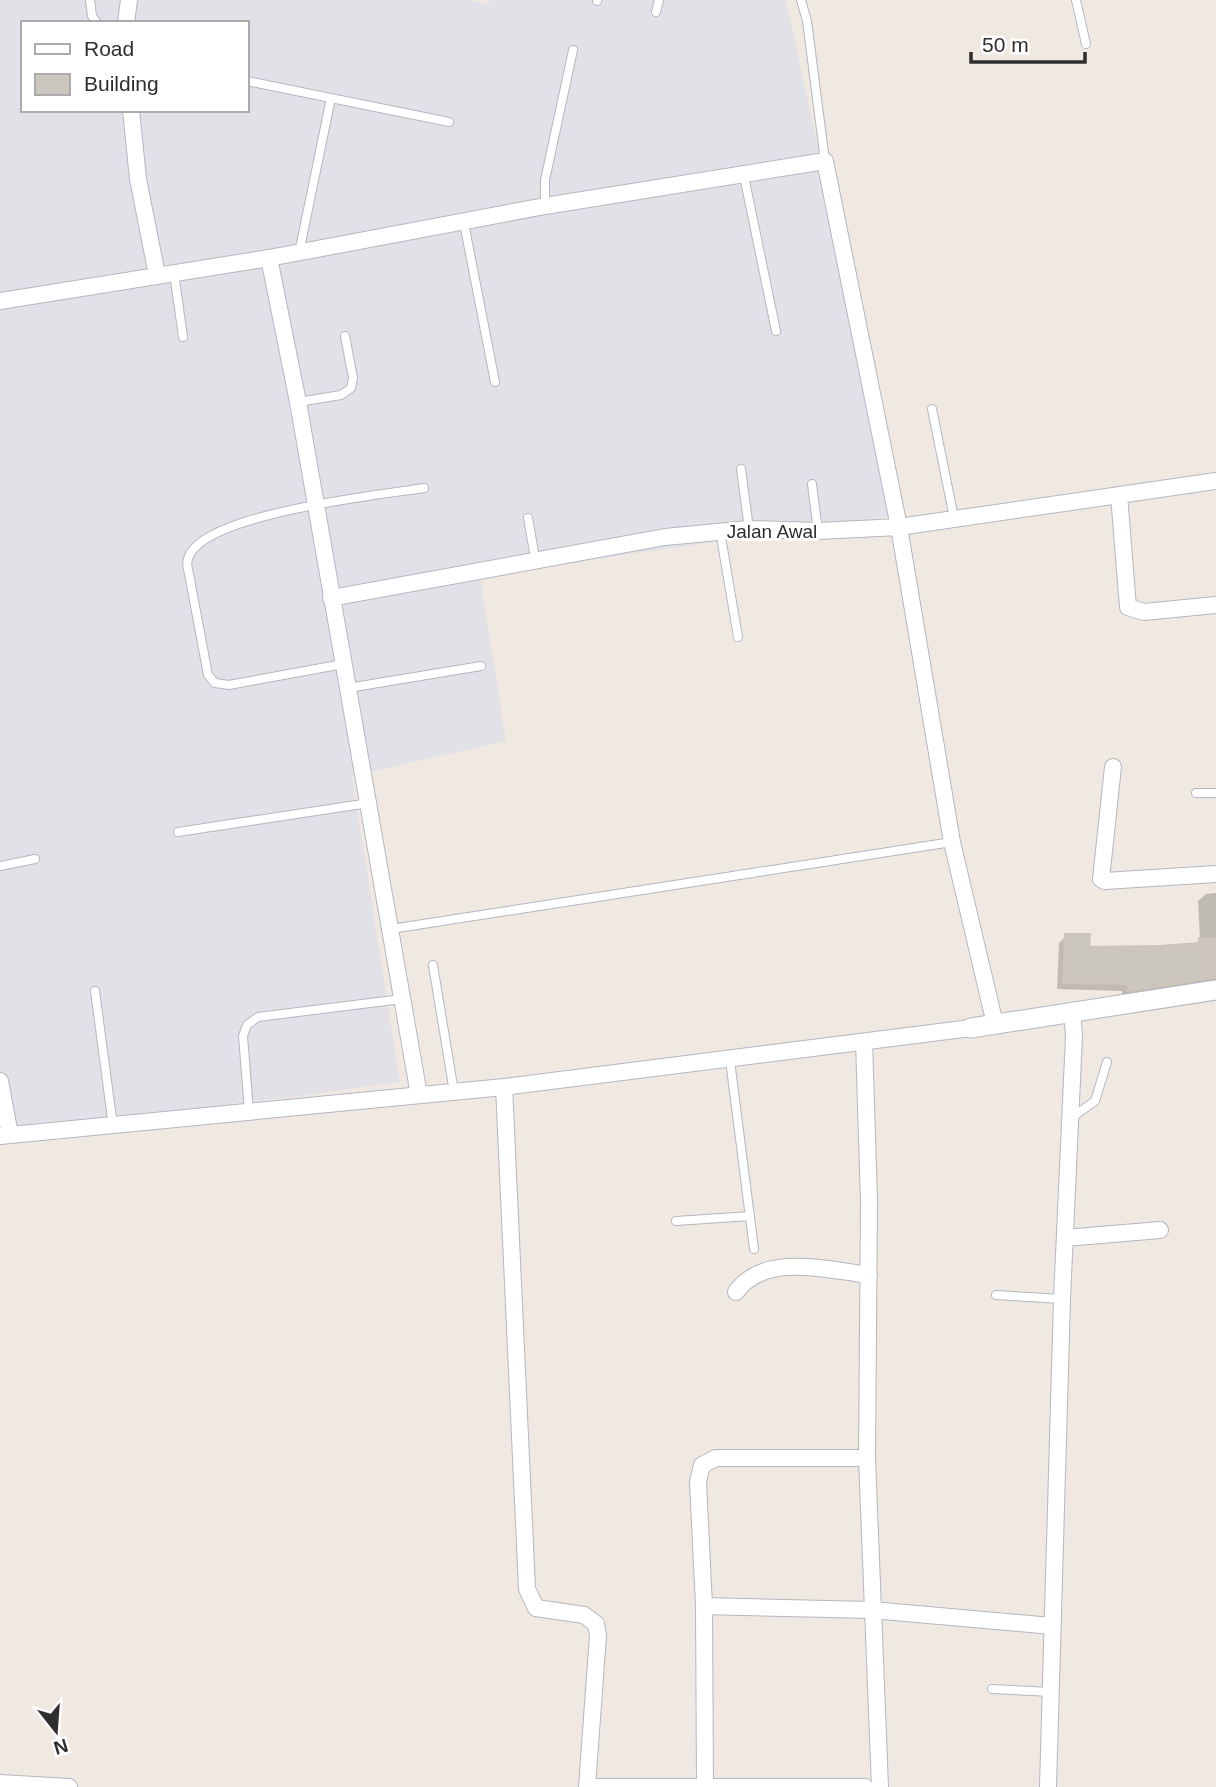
<svg xmlns="http://www.w3.org/2000/svg" width="1216" height="1787" viewBox="0 0 1216 1787" font-family="Helvetica,sans-serif">
	<style>
		.industrial { fill: #e3e1e8; fill-rule: evenodd }
		.shadow { fill: #0003 }
		.building { fill: #cbc7bf; stroke: #cbc5ba; stroke-width: 2 }
		.lines { fill: none; stroke-linecap: round; stroke-linejoin: round }
		.service-casing { stroke: #b4b7c1; stroke-width: 10 }
		.minor-casing { stroke: #b4b7c1; stroke-width: 18 }
		.tertiary-casing { stroke: #b4b7c1; stroke-width: 21 }
		.service { stroke: #fff; stroke-width: 8 }
		.minor { stroke: #fff; stroke-width: 16 }
		.tertiary { stroke: #fff; stroke-width: 19 }
		.labels { text-anchor: middle; stroke-width: 6; stroke-linejoin: round; paint-order: stroke }
		.street-label { font-size: 19px; fill: #2e2e2e; stroke: #fff }
	</style>
	<rect width="100%" height="100%" fill="#efe9e1"/>
	<path class="industrial" d="M0,0h470l18,4 2,-4h296l112,515 -418,61 26,165 -154,35 48,306 -400,55zM23,23h224v87h-224z"/>
	<path class="shadow" d="M1216,893v92l-94,12v-6l-65,-2 2,-46 7,-7 22,13 106,-4 6,-5 -2,-39 8,-7z"/>
	<path class="building" d="M1065,934h25l-1,13 71,-1 39,-3v-5l17,1v39l-88,13v-7l-65,-1z"/>
	<g class="lines">
		<defs>
			<path id="service" d="M90,0l2,16 5,7
				M801,0l6,21 18,140
				M1076,0l10,44
				M597,1v-1
				M656,12l3,-12
				M247,81l202,41
				M744,176l32,155
				M545,206v-26l28,-130
				M464,223l31,159
				M299,253l32,-155
				M174,273l9,64
				M298,402l43,-7 10,-7 2,-10 -8,-42
				M932,409l22,109
				M741,469l8,60
				M812,484l6,47
				M528,518l7,40
				M720,531l18,106
				M343,664l-114,21 -14,-2 -7,-8 -19,-101c-2,-8 -3,-13 1,-20 22,-41 188,-59 234,-66
				M348,688l133,-22
				M1196,793h20
				M178,832l191,-29
				M0,866l35,-7
				M391,929l561,-87
				M433,965l21,127
				M95,991l18,135
				M730,1060l24,189
				M249,1112l-6,-76 4,-11 11,-8 144,-18
				M1071,1118l24,-17 12,-39
				M676,1221l74,-5
				M996,1295l66,4
				M992,1689l59,3"/>
			<path id="minor" d="M126,23l3,-23
				M131,110l7,69 19,96
				M269,258l29,144 121,693
				M0,301l269,-43 276,-52 280,-45 74,366 53,315 43,182
				M1119,495l9,112 16,5 72,-7
				M331,598l334,-61 84,-8 69,2 81,-4 317,-46
				M1113,767l-12,112 4,2 111,-7
				M864,1042l5,160 -2,256 13,329
				M0,1081l10,54
				M504,1087l23,502 9,19 48,7 12,9 2,11 -11,152
				M0,1136l504,-49 467,-59
				M1065,1238l95,-8
				M736,1292c29,-40 91,-22 133,-17
				M704,1606l168,4 180,16
				M0,1783l69,4
				M705,1785l-1,-179 -6,-124 4,-17 14,-7h151
				M596,1787h269
				M1048,1787l14,-488 12,-263 -2,-24"/>
			<path id="tertiary" d="M971,1028l245,-38"/>
		</defs>
		<use href="#service" class="service-casing"/>
		<use href="#minor" class="minor-casing"/>
		<use href="#tertiary" class="tertiary-casing"/>
		<use href="#service" class="service"/>
		<use href="#minor" class="minor"/>
		<use href="#tertiary" class="tertiary"/>
	</g>
	<g class="labels">
		<g class="street-label">
			<text x="772" y="538">Jalan Awal</text>
		</g>
	</g>
	<rect x="21" y="21" width="228" height="91" fill="#ffffff" stroke="#ababab" stroke-width="2"/>
	<rect x="35" y="44" width="35" height="10" fill="#ffffff" stroke="#ababab" stroke-width="2"/>
	<text x="84" y="56" font-size="21" fill="#2e2e2e">Road</text>
	<rect x="35" y="74" width="35" height="21" fill="#cbc7bf" stroke="#ababab" stroke-width="2"/>
	<text x="84" y="91" font-size="21" fill="#2e2e2e">Building</text>
	<g transform="translate(56 1731) rotate(163)" stroke="#ffffff" stroke-width="5" paint-order="stroke">
	<path d="M0-5L12 26L0 18L-12 26Z" fill="#2e2e2e"/>
	<text y="-10" font-size="19" font-weight="bold" text-anchor="middle" fill="#2e2e2e">N</text>
	</g>
	<path d="M971 52v10h114v-10" fill="none" stroke="#2e2e2e" stroke-width="3.5"/>
	<text x="982" y="52" font-size="21" fill="#2e2e2e" stroke="#ffffff" stroke-width="5" paint-order="stroke">50 m</text>
</svg>
